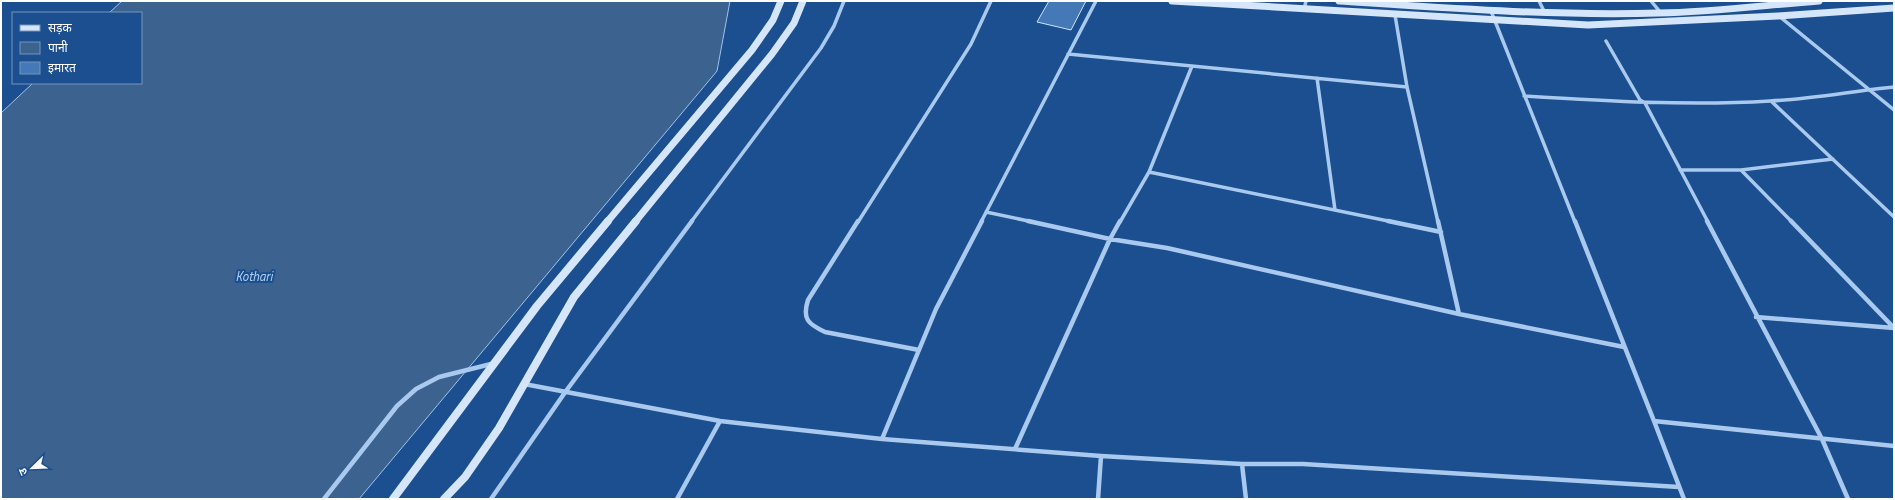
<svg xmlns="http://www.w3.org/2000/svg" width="1895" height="500" viewBox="0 0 1895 500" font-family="'Titillium Web','Noto Sans Devanagari',sans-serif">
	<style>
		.water { fill: #3c6290; stroke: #9cc4f0 }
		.building { fill: #4478b7; stroke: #cfe3fa }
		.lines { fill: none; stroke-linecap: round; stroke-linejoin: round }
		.street-far1 { stroke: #a9c9ee; stroke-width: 3.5 }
		.street { stroke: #a9c9ee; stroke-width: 4.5 }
		.secondary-far1 { stroke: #d6e6fa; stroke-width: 7 }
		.secondary { stroke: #d6e6fa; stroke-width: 8 }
		.labels { text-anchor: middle; stroke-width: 4; stroke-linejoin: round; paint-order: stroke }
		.water-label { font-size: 13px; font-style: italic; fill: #b5d3f5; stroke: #1b4f8f }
	</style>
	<rect width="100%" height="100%" fill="#1b4f8f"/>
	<path class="water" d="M122,1h608l-13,70 -358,428h-358v-386l32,-30h108v-70h-32z"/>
	<path class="building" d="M1049,1h37l-15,29 -34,-8z"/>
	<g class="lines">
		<path class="street-far1" d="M1539,1l6,12
			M1651,1l10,12
			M1304,10l2,-9
			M1491,11l84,211
			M1395,15l12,72 31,135
			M1779,16l115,94
			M1606,41l34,59 5,3 63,119
			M1068,54l339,33
			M1317,78l18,132
			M1524,96c82,5 164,10 246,5 42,-2 83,-10 124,-14
			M1771,101l123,116
			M1680,170h61l92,-11
			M1741,170l51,52
			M1149,172l244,50
			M986,212l47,10
			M691,222l130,-174 13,-22 10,-25
			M858,222l113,-178 20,-43
			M981,222l115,-221
			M1120,222l29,-50 43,-106"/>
		<path class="street" d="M858,221l-50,79c-6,19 0,24 17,32l94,18
			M1028,221l82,18 57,9 292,66 165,33
			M1388,221l53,11
			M1438,221l21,93
			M1575,221l79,200
			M1707,221l115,218 26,60
			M1791,221l103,107
			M1756,317l138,11
			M524,384l196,37 162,18 219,17 141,8h61l376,23
			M882,439l54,-130 46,-88
			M1015,449l95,-210 10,-18
			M1242,464l4,35
			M324,499l73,-93 19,-17 23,-12 52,-13
			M491,499l75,-108 126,-170
			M677,499l43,-78
			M1098,499l3,-43
			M1684,499l-30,-78 240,25"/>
		<path class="secondary-far1" d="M1172,1l416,24 190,-9 116,-8
			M1339,1c107,7 213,15 320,12 54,-1 107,-8 160,-12
			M607,222l145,-172 21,-30 8,-19
			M635,222l137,-168 22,-31 9,-22"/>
		<path class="secondary" d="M393,499l144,-193 71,-85
			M444,499l21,-22 34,-49 75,-131 62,-76"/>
	</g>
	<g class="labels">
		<g class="water-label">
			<text x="254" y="281">Kothari</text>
		</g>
	</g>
	<rect width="1895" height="500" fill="none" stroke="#ffffff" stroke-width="4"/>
	<rect x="12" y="12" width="130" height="72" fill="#1b4f8f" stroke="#7695bc"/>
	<rect x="20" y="25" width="20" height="6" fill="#d6e6fa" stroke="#7695bc"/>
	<text x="48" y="32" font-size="12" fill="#ffffff">सड़क</text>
	<rect x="20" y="42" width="20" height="12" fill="#3c6290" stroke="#7695bc"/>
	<text x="48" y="52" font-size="12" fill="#ffffff">पानी</text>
	<rect x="20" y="62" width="20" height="12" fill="#4478b7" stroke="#7695bc"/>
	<text x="48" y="72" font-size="12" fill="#ffffff">इमारत</text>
	<g transform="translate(32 468) rotate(247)" stroke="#1b4f8f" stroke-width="3" paint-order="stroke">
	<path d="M0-3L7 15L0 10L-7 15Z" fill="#ffffff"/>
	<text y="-6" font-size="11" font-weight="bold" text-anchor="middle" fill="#ffffff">उ</text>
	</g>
</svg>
